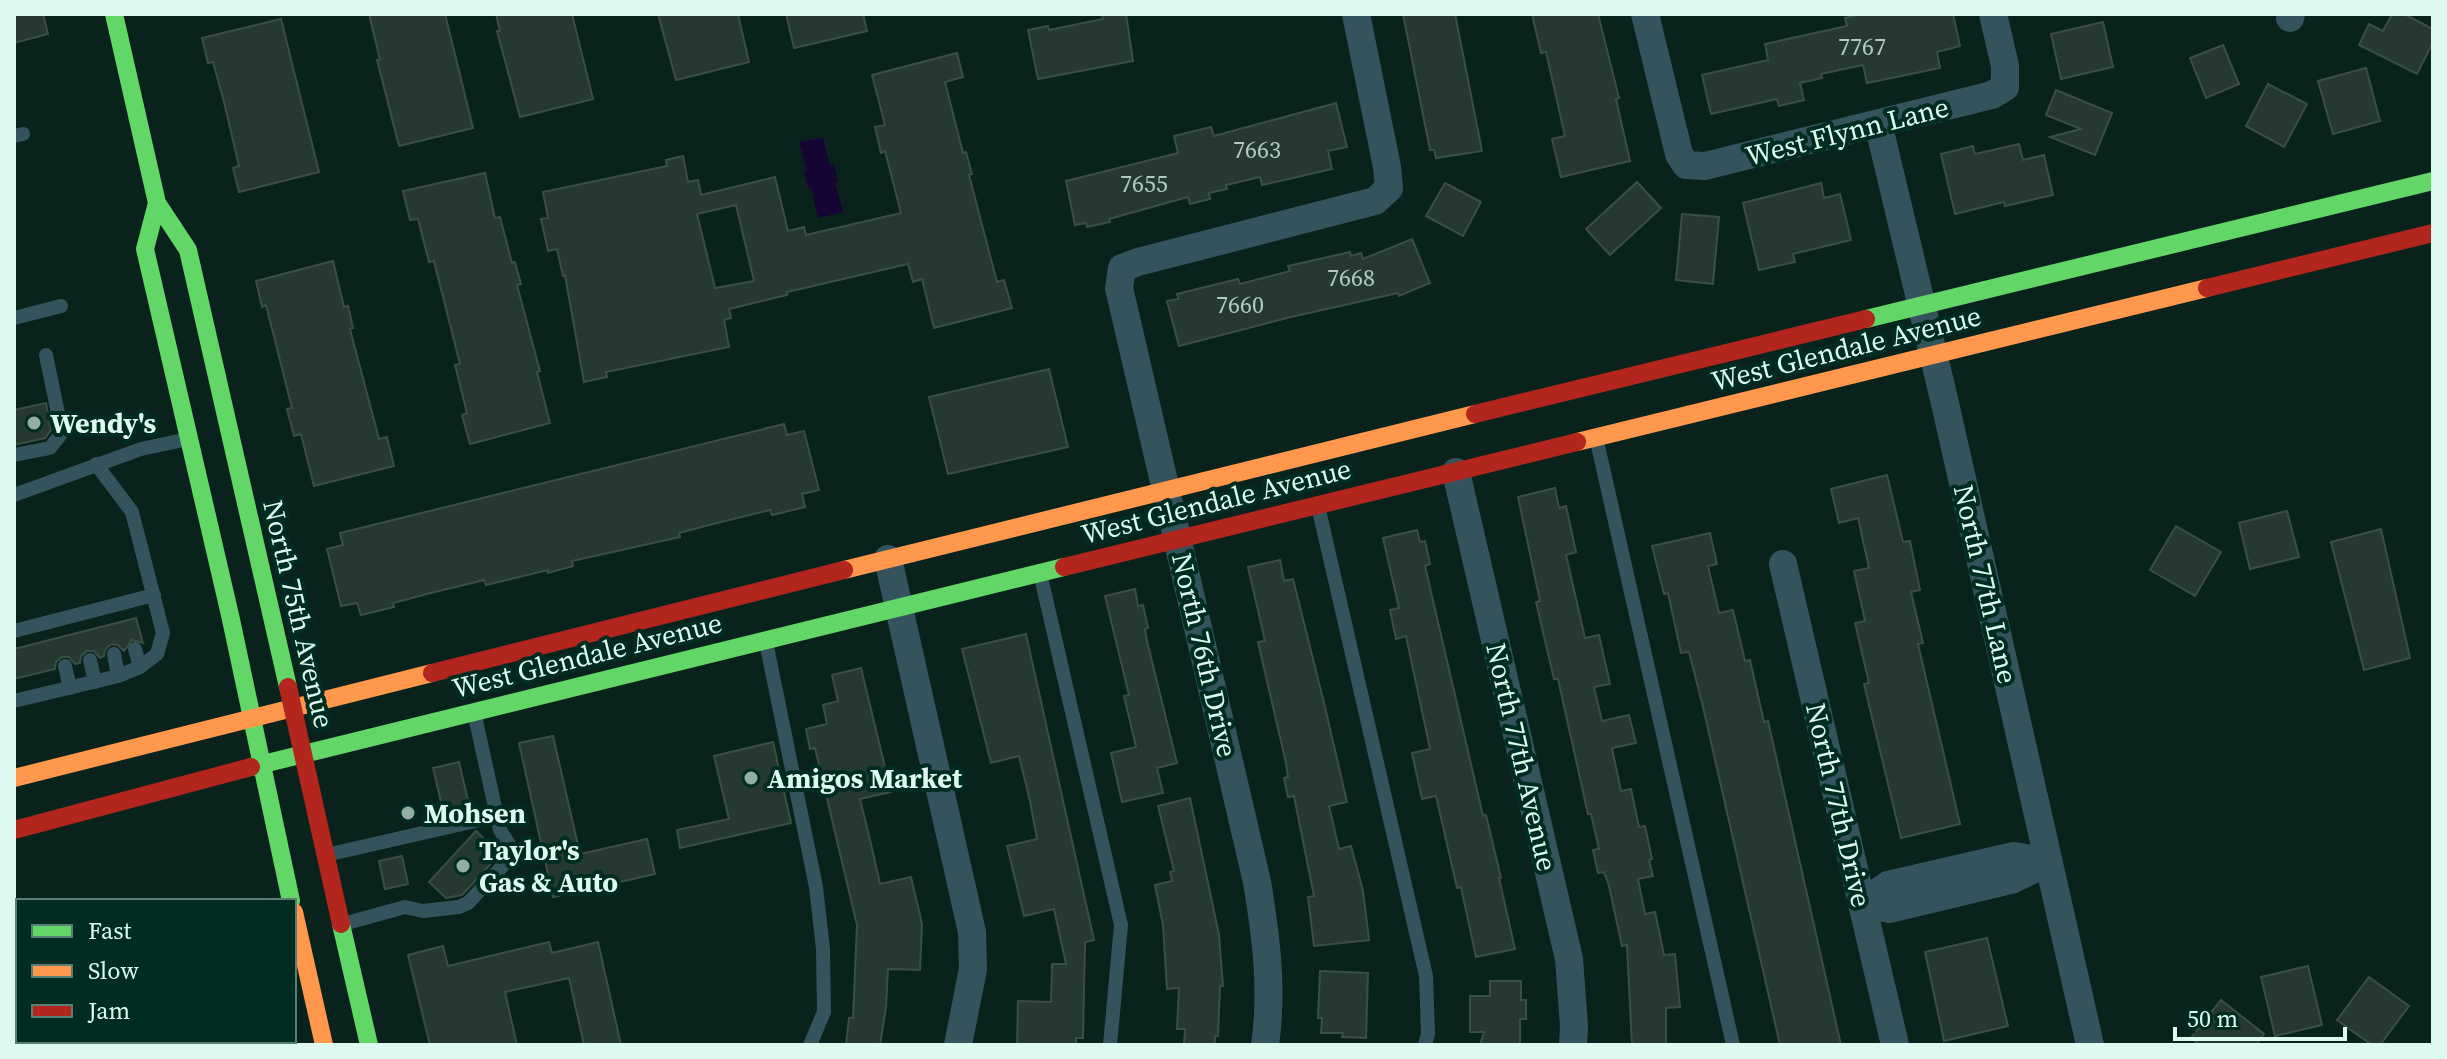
<svg xmlns="http://www.w3.org/2000/svg" width="2447" height="1059" viewBox="0 0 2447 1059" font-family="'Source Serif 4',serif">
	<style>
		.water { fill: #150434 }
		.building { fill: #263931; stroke: #3b4e46; stroke-width: 2; fill-rule: evenodd }
		.lines { fill: none; stroke-linecap: round; stroke-linejoin: round }
		.lane { stroke: #35535d; stroke-width: 14 }
		.street { stroke: #35535d; stroke-width: 28 }
		.fast { stroke: #63d668; stroke-width: 18 }
		.slow { stroke: #ff974d; stroke-width: 18 }
		.jam { stroke: #b3261e; stroke-width: 18 }
		.poi-dot { fill: #94aea6; stroke: #002c22; stroke-width: 3 }
		.labels { text-anchor: middle; stroke-width: 8; stroke-linejoin: round; paint-order: stroke }
		.number-label { font-size: 24px; fill: #b0cac0 }
		.street-label { font-size: 28px; fill: #defaf0; stroke: #002c22 }
		.poi-label { font-size: 28px; font-weight: bold; fill: #defaf0; stroke: #002c22; text-anchor: start }
	</style>
	<rect width="100%" height="100%" fill="#0a221c"/>
	<path class="water" d="M823,138l7,28 4,-1 4,17 -3,1 8,29 -25,6 -7,-30h-3l-4,-16 3,-1 -8,-29z"/>
	<path class="building" d="M14,14h29l5,20 -34,9z
		M369,14h76l28,114 -74,18 -22,-86h3z
		M496,14h76l21,85 -73,18 -23,-86h3z
		M658,14h80l11,48 -73,18z
		M786,14h77l4,17 -73,17z
		M1102,14h24l7,47 -95,18 -10,-49 20,-4 1,4 54,-11z
		M1403,14h52l27,137 -46,7 -2,-8h-4z
		M1532,14h66l21,84 -3,1 14,62 -69,16 -9,-38 13,-3 -19,-84 -5,1z
		M1861,14h92l7,32 -23,6 3,16 -73,15 -4,-18 -42,9 1,4 -22,5 4,17 -25,6 -2,-7 -66,15 -9,-39 66,-15 -3,-16 82,-18 -2,-8z
		M2392,14h12l29,15v13l-16,32 -58,-29 10,-21 14,7z
		M281,19l38,153 -80,20 -6,-24 6,-2 -15,-64 -11,-40 -5,1 -6,-25z
		M2103,22l10,45 -52,12 -10,-45z
		M2223,45l16,39 -33,14 -16,-40z
		M957,53l6,24 -18,5 18,71 3,-1 6,22 -3,1 28,107 7,-2 8,28 -78,20 -12,-49 -9,3 -5,-18 -121,28v3l-58,14 2,9 -7,2 5,27 -123,25 1,5 -23,5 -19,-107 -2,1 -6,-27 -9,2 -7,-32 7,-1 -5,-26 124,-26 -1,-6 17,-4 5,26 10,-2 3,15 74,-18 13,54 16,-4 2,8 95,-22 -16,-62 -4,2 -6,-26 10,-2 -13,-50zM736,205l18,76 -39,7 -18,-74z
		M2366,68l14,53 -47,13 -15,-53z
		M2268,84l39,20 -23,43 -38,-21z
		M2056,90l56,23 -17,42 -45,-18 31,-8 -35,-14z
		M1336,103l11,44 -19,4 4,18 -70,16 -2,-8 -34,8 1,4 -18,4 1,6 -20,5 -2,-7 -79,22 1,3 -23,5 -1,-4 -11,2 -9,-44 112,-28 -4,-17 37,-9 3,9z
		M2019,144l4,16 21,-5 9,40 -48,11 -1,-4 -49,12 -14,-60 32,-8 2,8z
		M485,173l10,45 5,-1 12,46 3,-1 6,22 -4,1 23,86 -3,1 13,51 -80,21 -8,-29 5,-2 -12,-48 5,-1 -26,-103 -5,1 -11,-43 -8,1 -7,-29z
		M1637,182l24,26 -51,47 -24,-26z
		M1445,183l36,19 -18,34 -37,-20z
		M1821,183l3,15 16,-4 11,46 -58,14 2,8 -36,8 -16,-67z
		M1682,214l37,3 -6,67 -37,-4z
		M1412,239l18,44 -31,13 -1,-3 -107,24 -112,29 -12,-45 12,-2 -2,-5 61,-15 2,5 50,-13 -2,-5 62,-14 1,4 10,-3 2,6z
		M333,261l11,46 4,-1 5,22 -3,1 29,110 8,-2 7,29 -80,20 -13,-52 -7,2 -7,-27 5,-1 -26,-103 -4,2 -6,-26z
		M1049,369l19,78 -120,27 -19,-77z
		M46,403l5,27 -6,8 -31,7v-35z
		M784,424l3,11 17,-4 15,59 -17,4 3,13 -33,8 -2,-5 -57,14 -34,9 1,4 -108,24 1,5 -25,7v-3l-62,15 -2,-5 -57,14 -34,9 1,4 -33,8 -4,-12 -16,3 -14,-57 16,-4 -3,-12z
		M1887,475l16,67 7,-1 10,49 -9,2 12,51 -5,1 42,180 -59,14 -37,-154 5,-1 -14,-60 10,-2 -11,-50 15,-3 -11,-50 -19,5 -8,-34z
		M1555,488l4,20 7,-2 10,46 -10,3 19,83 14,-3 11,49 -16,3 8,34 27,-6 7,28 -24,5 9,43 10,-2 8,38 6,-1 7,33 -3,1 4,16 -15,3 7,35 10,-2 9,43 11,-1 5,53 -14,1v37h-34l-5,-100 -5,1 -13,-60 -5,-14 -6,1 -5,-23 6,-1 -8,-35h-3l-30,-135h-4l-18,-77 4,-1 -22,-104z
		M2287,511l12,46 -49,12 -11,-46z
		M2176,526l45,26 -26,44 -45,-26z
		M2381,529l29,129 -46,12 -33,-128z
		M1417,530l3,12 5,-1 5,23 -5,2 58,250 3,-1 15,63h-2l16,71 -39,8 -15,-70 -4,1 -21,-92 -14,3 -10,-46 18,-4 -24,-113 -10,3 -6,-29 9,-2 -16,-70z
		M1710,533l7,31 -9,2 11,47 14,-3 12,51 5,-1 14,62 4,-1 73,324h-61l-77,-338 -14,-55 -8,1 -13,-60 -4,1 -12,-48z
		M1280,560l4,21 9,-2 32,128 22,95 -18,4 10,43 12,-3 12,45 6,49 -55,6 -6,-49 6,-1 -20,-100 -6,1 -4,-19 4,-1 -2,-14 -28,-121 7,-1 -17,-74z
		M1135,589l3,17 5,-1 5,23 -3,1 2,12 30,122 -20,5 6,25 -41,9 -11,-49 25,-6 -12,-51 5,-1 -24,-99z
		M136,618l7,25 -11,-3 -8,11 -6,-6 -7,-1 -6,6 -1,6 -4,2 -6,-7h-7l-6,5 -1,7 -5,1 -6,-7h-7l-6,5 -1,7 -41,10v-30z
		M1026,634l68,306 -9,2 -2,96h-7v7h-59l1,-44 33,1 1,-38h14l-12,-55 -30,7 -17,-70 30,-7 -7,-38 -11,-45 -28,7 -29,-114z
		M861,668l30,124 -31,7 11,45 9,40 31,-7 11,47 -2,46 -32,-1 -2,38 -6,38h-34l3,-27h4l4,-93 -42,-177 -5,1 -4,-20 21,-5 -4,-19 15,-4 -6,-26z
		M553,736l27,118 67,-15 8,35 -102,23 -34,-154z
		M773,742l18,81 -111,25 -3,-18 52,-11 -15,-63z
		M459,762l11,47 -26,6 -11,-47z
		M1190,798l29,137 4,51h-3l-2,50h-3v9h-31l1,-16h-8l2,-41 -12,1 -4,-64 -8,-40 17,-4 -2,-9 4,-1 -16,-65z
		M476,831l24,23 -38,41 -16,3 -17,-16z
		M402,856l6,28 -23,5 -6,-28z
		M1987,938l21,88 -64,15 -19,-89z
		M549,942l3,11 46,-11 23,103h-37l-15,-67 -64,14 12,53h-87l-22,-90 35,-9 5,20z
		M2308,966l14,59 -47,11 -14,-59z
		M1320,971l48,2 -2,65 -24,-1 1,-4h-22l1,-15h-4z
		M2369,977l40,29 -29,39h-8l-35,-25z
		M1490,981h31v19h5v19h-6v26h-40l4,-13h-14v-36h20z
		M2221,1000l43,34 -8,11h-56l-9,-7z"/>
	<g class="lines">
		<path class="lane" d="M14,136l9,-2
			M14,318l47,-12
			M1596,437l137,608
			M14,455l36,-7 12,-15 -16,-78
			M14,495l127,-46 47,-10
			M1318,506l108,470 2,58 -3,11
			M1040,573l81,352 -11,120
			M14,631l140,-36
			M766,642l50,245 7,62 1,63 -14,33
			M135,649l5,18
			M114,654l4,22
			M90,660l5,22
			M65,666l5,22
			M14,701l104,-25 22,-9 17,-13 6,-21 -31,-121 -36,-48
			M326,855l171,-39
			M343,924l62,-17 18,4 36,-4 9,-4 42,-45 2,-9 -12,-19 -26,-118
			M54,1045l2,-4
			M124,1045l3,-4"/>
		<path class="street" d="M1645,14l34,140 7,11 19,1 287,-71 13,-8v-21l-12,-52
			M2290,18l1,-4
			M1878,123l66,276 146,646
			M1456,472l113,487 5,67 -1,19
			M888,559l84,373 1,37 -15,76
			M1783,564l112,481
			M1862,903l26,-18 126,-29 35,6
			M1862,903l28,6 121,-29 38,-18
			M1265,1045c8,-55 1,-109 -8,-163l-138,-594 3,-20 16,-6 237,-61 14,-13 -2,-21 -31,-153"/>
		<path class="fast" d="M114,14l43,189 31,47 100,437
			M157,203l-12,46 85,366 61,286
			M1866,319l567,-138
			M251,767l813,-200
			M341,924l28,121"/>
		<path class="slow" d="M1577,442l630,-154
			M844,570l631,-156
			M14,778l418,-105
			M294,912l30,133"/>
		<path class="jam" d="M2207,288l226,-55
			M1475,414l391,-95
			M1064,567l513,-125
			M432,673l412,-103
			M288,687l53,237
			M14,830l237,-63"/>
	</g>
	<g class="poi-dot">
		<circle cx="34" cy="423" r="8"/>
		<circle cx="751" cy="778" r="8"/>
		<circle cx="408" cy="813" r="8"/>
		<circle cx="463" cy="866" r="8"/>
	</g>
	<g class="labels">
		<g class="number-label">
			<text x="1862" y="55">7767</text>
			<text x="1257" y="158">7663</text>
			<text x="1144" y="192">7655</text>
			<text x="1351" y="286">7668</text>
			<text x="1240" y="313">7660</text>
		</g>
		<g class="street-label">
			<text transform="translate(1847 131) rotate(-14)" y="10">West Flynn Lane</text>
			<text transform="translate(1846 348) rotate(-14)" y="10">West Glendale Avenue</text>
			<text transform="translate(1216 501) rotate(-14)" y="10">West Glendale Avenue</text>
			<text transform="translate(1986 584) rotate(77)" y="10">North 77th Lane</text>
			<text transform="translate(299 614) rotate(77)" y="10">North 75th Avenue</text>
			<text transform="translate(587 655) rotate(-14)" y="10">West Glendale Avenue</text>
			<text transform="translate(1205 655) rotate(77)" y="10">North 76th Drive</text>
			<text transform="translate(1522 757) rotate(77)" y="10">North 77th Avenue</text>
			<text transform="translate(1839 805) rotate(77)" y="10">North 77th Drive</text>
		</g>
		<g class="poi-label">
			<text x="50" y="433">Wendy's</text>
			<text x="767" y="788">Amigos Market</text>
			<text x="424" y="823">Mohsen</text>
			<text x="479" y="860">Taylor's<tspan x="479" dy="32">Gas &amp; Auto</tspan></text>
		</g>
	</g>
	<rect width="2447" height="1059" fill="none" stroke="#defaf0" stroke-width="32"/>
	<rect x="16" y="899" width="280" height="144" fill="#002c22" stroke="#597e74" stroke-width="2"/>
	<rect x="32" y="925" width="40" height="12" fill="#63d668" stroke="#597e74" stroke-width="2"/>
	<text x="88" y="939" font-size="24" fill="#defaf0">Fast</text>
	<rect x="32" y="965" width="40" height="12" fill="#ff974d" stroke="#597e74" stroke-width="2"/>
	<text x="88" y="979" font-size="24" fill="#defaf0">Slow</text>
	<rect x="32" y="1005" width="40" height="12" fill="#b3261e" stroke="#597e74" stroke-width="2"/>
	<text x="88" y="1019" font-size="24" fill="#defaf0">Jam</text>
	<path d="M2175 1027v12h170v-12" fill="none" stroke="#defaf0" stroke-width="4"/>
	<text x="2187" y="1027" font-size="24" fill="#defaf0" stroke="#002c22" stroke-width="6" paint-order="stroke">50 m</text>
</svg>
